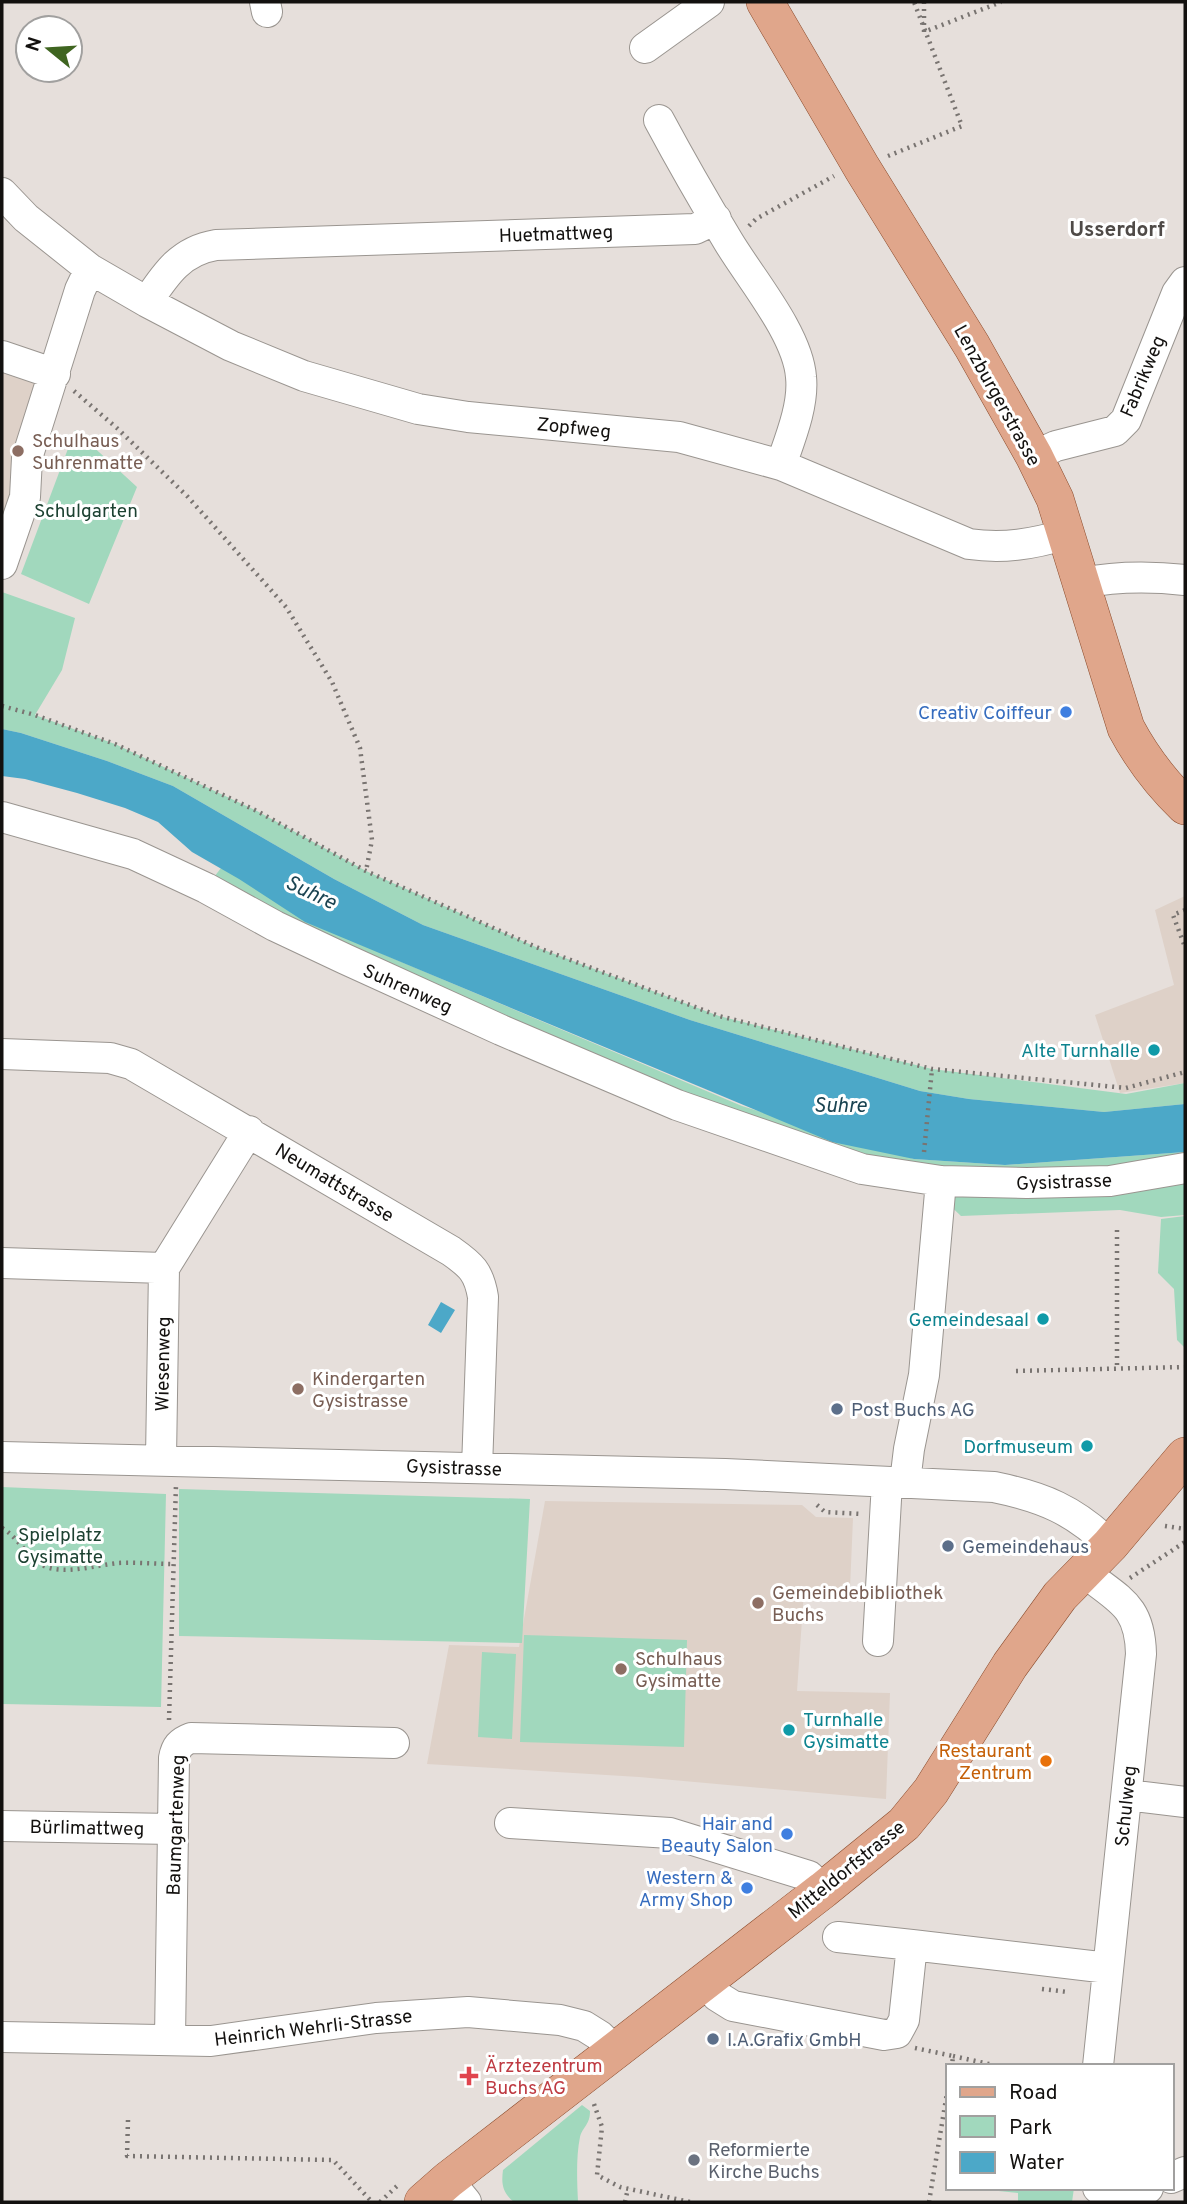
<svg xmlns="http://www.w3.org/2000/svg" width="1187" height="2204" viewBox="0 0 1187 2204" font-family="Overpass,sans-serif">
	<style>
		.built { fill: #ded1c8 }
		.green { fill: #a1d8bd }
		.water { fill: #4ca8c8 }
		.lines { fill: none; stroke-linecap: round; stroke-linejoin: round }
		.minor-casing { stroke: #9a9590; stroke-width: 32 }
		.major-casing { stroke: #8b4c2d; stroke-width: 38 }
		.path { stroke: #797471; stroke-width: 4.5; stroke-dasharray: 2 5; stroke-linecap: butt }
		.minor { stroke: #fff; stroke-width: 30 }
		.major { stroke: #e0a68b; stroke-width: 37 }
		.education-dot { fill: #8d6e63; stroke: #fff; stroke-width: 2.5 }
		.shop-dot { fill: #3f7fe0; stroke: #fff; stroke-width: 2.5 }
		.culture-dot { fill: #0f9aa8; stroke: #fff; stroke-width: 2.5 }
		.service-dot { fill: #5c6f8a; stroke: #fff; stroke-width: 2.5 }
		.food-dot { fill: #e8710a; stroke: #fff; stroke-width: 2.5 }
		.health-dot { fill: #e0444e; stroke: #fff; stroke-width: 2.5 }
		.worship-dot { fill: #6b7280; stroke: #fff; stroke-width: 2.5 }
		.labels { text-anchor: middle; stroke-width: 6; stroke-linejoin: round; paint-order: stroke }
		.street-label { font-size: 19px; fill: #13110f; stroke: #fff }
		.education-label { font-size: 19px; fill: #785e54; stroke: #fff; text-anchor: start }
		.park-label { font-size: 19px; fill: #1c4131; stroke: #fff }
		.shop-label { font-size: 19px; fill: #366cbe; stroke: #fff; text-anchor: end }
		.culture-label { font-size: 19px; fill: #0d838f; stroke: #fff; text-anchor: end }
		.service-label { font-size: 19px; fill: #4e5e75; stroke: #fff; text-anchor: start }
		.food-label { font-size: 19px; fill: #c56008; stroke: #fff; text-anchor: end }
		.health-label { font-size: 19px; fill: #be3a42; stroke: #fff; text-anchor: start }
		.worship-label { font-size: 19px; fill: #5b616d; stroke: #fff; text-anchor: start }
		.neighbourhood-label { font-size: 21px; font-weight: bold; fill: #4f4a47; stroke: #fff }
		.water-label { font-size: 21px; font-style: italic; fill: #1b4452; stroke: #fff }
	</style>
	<rect width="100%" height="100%" fill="#e6dfdb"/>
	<path class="built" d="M2,342l43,15 -43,188z
		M1185,896v187l-65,10 -25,-78 79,-30 -19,-75z
		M545,1501l257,4 14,12 37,1 -3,71 -46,2 -7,100 93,2 -4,106 -247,-22 -212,-13 22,-119 70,2z"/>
	<path class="green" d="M75,430l62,57 -48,117 -68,-30z
		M2,592l73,26 -13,52 -27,45 80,29 142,67 109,60 170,76 183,69 213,53 194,25 59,-11v21l-81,8 -135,-13 -49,-8 -230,-71 -267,-95 -89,-46 -161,-93 -66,-25 -86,-28 -19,-4z
		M221,868l164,87 357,151 172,53 91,6 180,-13v63l-24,2 -41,-7 -159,6 -40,-38 -196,-66 -259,-108 -255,-123z
		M1185,1216v132l-8,-8 -3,-51 -16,-16 3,-54z
		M2,1487l164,7 -5,213 -159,-3z
		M179,1489l351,10 -8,144 -343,-7z
		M524,1635l163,5 -3,107 -164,-5z
		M482,1652l34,2 -4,85 -34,-2z
		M582,2105l8,6c0,14 -7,15 -10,26 -4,19 -3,44 -2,64l5,1h-69c-11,-9 -13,-17 -11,-32z
		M990,2188h84l-2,14h-54v-9l-29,-3z"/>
	<path class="water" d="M2,729l19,4 86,28 66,25 161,93 89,46 267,95 230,71 49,8 135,13 81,-8v48l-180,13 -91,-6 -82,-17 -527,-220 -66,-43 -47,-27 -34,-30 -33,-14 -48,-15 -52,-14 -23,-3z
		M441,1302l14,8 -14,23 -13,-8z"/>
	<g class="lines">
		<defs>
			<path id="minor" d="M265,2l2,10
				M645,48l64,-46
				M659,120c22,41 45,81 69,121 22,37 70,93 73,136 3,28 -11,62 -20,88
				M2,193l24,25 64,51 57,33 84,44 73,30 114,33 50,8 211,20 102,28 188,79c35,5 64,0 98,-10
				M147,302c18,-27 33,-51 69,-57l479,-16 21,-10
				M2,356l53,18
				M1034,456l22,-10 59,-15 11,-11 51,-127 8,-11
				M2,564l23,-67 2,-39 53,-168 10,-21
				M1082,583c35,-7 68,-7 103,-3
				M2,817l131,37 73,34 69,38 70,33 156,71 176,75 185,64 79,12 86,2 83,-2 75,-13
				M2,1054l108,4 21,6 320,187c20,14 28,21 32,46l-6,171
				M2,1263l162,5
				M2,1457l723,17 269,13c49,10 80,23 116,58
				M161,1459l3,-191 85,-137
				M905,1482l4,-33 15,-74 17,-194
				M1083,1571c35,29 57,33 58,83l-43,412
				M878,1641l9,-159
				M1127,1795l58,7
				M510,1823l160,10 139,43 14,14
				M2,1826l171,3
				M838,1937l74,8
				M705,1980l12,16 16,10 151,29 13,-2 7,-13 8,-75 196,23
				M2,2037l209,4 165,-23 92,-6 92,8 24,6 16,10 15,15
				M170,2040l4,-282c2,-11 6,-16 17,-20l203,5
				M1171,2178l14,-6
				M448,2180l18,22
				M1098,2188c18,13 30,9 50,0"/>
			<path id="major" d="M765,2l97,166 110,178 62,110 21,43 71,229c16,30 34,54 59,78
				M423,2202l25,-22 375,-290 81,-66 27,-33 79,-126 50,-69 50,-51 75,-89"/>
		</defs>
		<use href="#minor" class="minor-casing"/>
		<use href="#major" class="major-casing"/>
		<path class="path" d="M924,2v30l77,-30
			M888,156l74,-30 -48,-124
			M749,226l7,-7 78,-43
			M74,391l44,38 70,68 98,110 46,75 28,66 12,92 -6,31
			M2,706l33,9 80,29 142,67 109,60 170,76 183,69 213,53 194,19 59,-16
			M1185,910l-12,5 12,32
			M924,1152l8,-83
			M1117,1230v138
			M1016,1371l169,-4
			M817,1505l8,7 36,2
			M1165,1526l20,3
			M2,1528c16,9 23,27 40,37 21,11 54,0 76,-2 19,-1 38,1 56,1
			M1130,1578l55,-36
			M169,1720l7,-236
			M1042,1989l26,3
			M915,2048l38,8 -1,10
			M953,2056l45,10
			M594,2104l8,23 -5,48 23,12 70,15
			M128,2120l-1,36 206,4 39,42
			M380,2202l17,-16
			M625,2202l3,-14
			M929,2202l18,-109"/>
		<use href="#minor" class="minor"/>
		<use href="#major" class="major"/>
	</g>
	<g class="education-dot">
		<circle cx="18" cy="451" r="7"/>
		<circle cx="298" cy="1389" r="7"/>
		<circle cx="758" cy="1603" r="7"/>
		<circle cx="621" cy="1669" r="7"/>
	</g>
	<g class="shop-dot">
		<circle cx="1066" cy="712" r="7"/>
		<circle cx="787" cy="1834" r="7"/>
		<circle cx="747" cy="1888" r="7"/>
	</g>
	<g class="culture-dot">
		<circle cx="1154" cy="1050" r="7"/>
		<circle cx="1043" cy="1319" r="7"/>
		<circle cx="1087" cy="1446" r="7"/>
		<circle cx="789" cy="1730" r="7"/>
	</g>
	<g class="service-dot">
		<circle cx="837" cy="1409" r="7"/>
		<circle cx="948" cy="1546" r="7"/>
		<circle cx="713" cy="2039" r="7"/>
	</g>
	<circle class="food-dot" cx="1046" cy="1761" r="7"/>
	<path class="health-dot" d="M465.5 2065.5h7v7h7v7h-7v7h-7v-7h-7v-7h7z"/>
	<circle class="worship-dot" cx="694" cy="2160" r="7"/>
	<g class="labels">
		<g class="street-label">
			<text transform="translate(556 233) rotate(-2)" y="7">Huetmattweg</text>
			<text transform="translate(1142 376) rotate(-67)" y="7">Fabrikweg</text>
			<text transform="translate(998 395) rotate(61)" y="7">Lenzburgerstrasse</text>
			<text transform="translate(574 427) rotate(6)" y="7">Zopfweg</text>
			<text transform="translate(408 988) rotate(24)" y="7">Suhrenweg</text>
			<text transform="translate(1064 1181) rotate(-2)" y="7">Gysistrasse</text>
			<text transform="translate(335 1182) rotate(31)" y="7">Neumattstrasse</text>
			<text transform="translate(162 1364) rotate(-89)" y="7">Wiesenweg</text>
			<text transform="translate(454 1467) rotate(2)" y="7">Gysistrasse</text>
			<text transform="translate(1125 1806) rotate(-84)" y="7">Schulweg</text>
			<text transform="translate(175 1825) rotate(-88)" y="7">Baumgartenweg</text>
			<text transform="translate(87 1827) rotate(1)" y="7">Bürlimattweg</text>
			<text transform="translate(846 1869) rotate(-39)" y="7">Mitteldorfstrasse</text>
			<text transform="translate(313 2027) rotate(-7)" y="7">Heinrich Wehrli-Strasse</text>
		</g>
		<g class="education-label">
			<text x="32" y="447">Schulhaus<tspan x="32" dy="22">Suhrenmatte</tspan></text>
			<text x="312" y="1385">Kindergarten<tspan x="312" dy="22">Gysistrasse</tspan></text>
			<text x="772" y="1599">Gemeindebibliothek<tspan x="772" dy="22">Buchs</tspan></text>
			<text x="635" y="1665">Schulhaus<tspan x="635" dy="22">Gysimatte</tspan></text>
		</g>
		<g class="park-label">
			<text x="86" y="517">Schulgarten</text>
			<text x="60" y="1541">Spielplatz<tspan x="60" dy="22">Gysimatte</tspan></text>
		</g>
		<g class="shop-label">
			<text x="1052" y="719">Creativ Coiffeur</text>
			<text x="773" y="1830">Hair and<tspan x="773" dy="22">Beauty Salon</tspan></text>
			<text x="733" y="1884">Western &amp;<tspan x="733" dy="22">Army Shop</tspan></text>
		</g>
		<g class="culture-label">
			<text x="1140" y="1057">Alte Turnhalle</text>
			<text x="1029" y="1326">Gemeindesaal</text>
			<text x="1073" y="1453">Dorfmuseum</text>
			<text x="803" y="1726" text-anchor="start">Turnhalle<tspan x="803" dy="22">Gysimatte</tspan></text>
		</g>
		<g class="service-label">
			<text x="851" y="1416">Post Buchs AG</text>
			<text x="962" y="1553">Gemeindehaus</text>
			<text x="727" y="2046">I.A.Grafix GmbH</text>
		</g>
		<g class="food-label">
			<text x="1032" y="1757">Restaurant<tspan x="1032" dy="22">Zentrum</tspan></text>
		</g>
		<g class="health-label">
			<text x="485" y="2072">Ärztezentrum<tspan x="485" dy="22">Buchs AG</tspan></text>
		</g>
		<g class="worship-label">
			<text x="708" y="2156">Reformierte<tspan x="708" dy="22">Kirche Buchs</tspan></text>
		</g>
		<g class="neighbourhood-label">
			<text x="1117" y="236">Usserdorf</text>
		</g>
		<g class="water-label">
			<text transform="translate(311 892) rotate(25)" y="7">Suhre</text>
			<text x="840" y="1112">Suhre</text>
		</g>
	</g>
	<rect width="1187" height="2204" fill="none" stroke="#13110f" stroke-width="7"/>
	<rect x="946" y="2064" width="228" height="126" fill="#ffffff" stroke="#a1a09f" stroke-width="2"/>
	<rect x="960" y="2087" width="35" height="10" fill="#e0a68b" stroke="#a1a09f" stroke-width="2"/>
	<text x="1009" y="2099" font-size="21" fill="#13110f">Road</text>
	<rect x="960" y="2116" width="35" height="21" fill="#a1d8bd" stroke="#a1a09f" stroke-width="2"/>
	<text x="1009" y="2134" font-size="21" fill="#13110f">Park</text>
	<rect x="960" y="2152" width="35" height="21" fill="#4ca8c8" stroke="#a1a09f" stroke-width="2"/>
	<text x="1009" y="2169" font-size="21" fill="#13110f">Water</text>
	<g transform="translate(49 49) rotate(288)"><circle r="33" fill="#ffffff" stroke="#a1a09f" stroke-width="2"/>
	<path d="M0-5L12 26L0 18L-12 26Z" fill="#3f6520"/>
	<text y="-10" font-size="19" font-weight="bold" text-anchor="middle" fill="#13110f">N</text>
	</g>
</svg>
